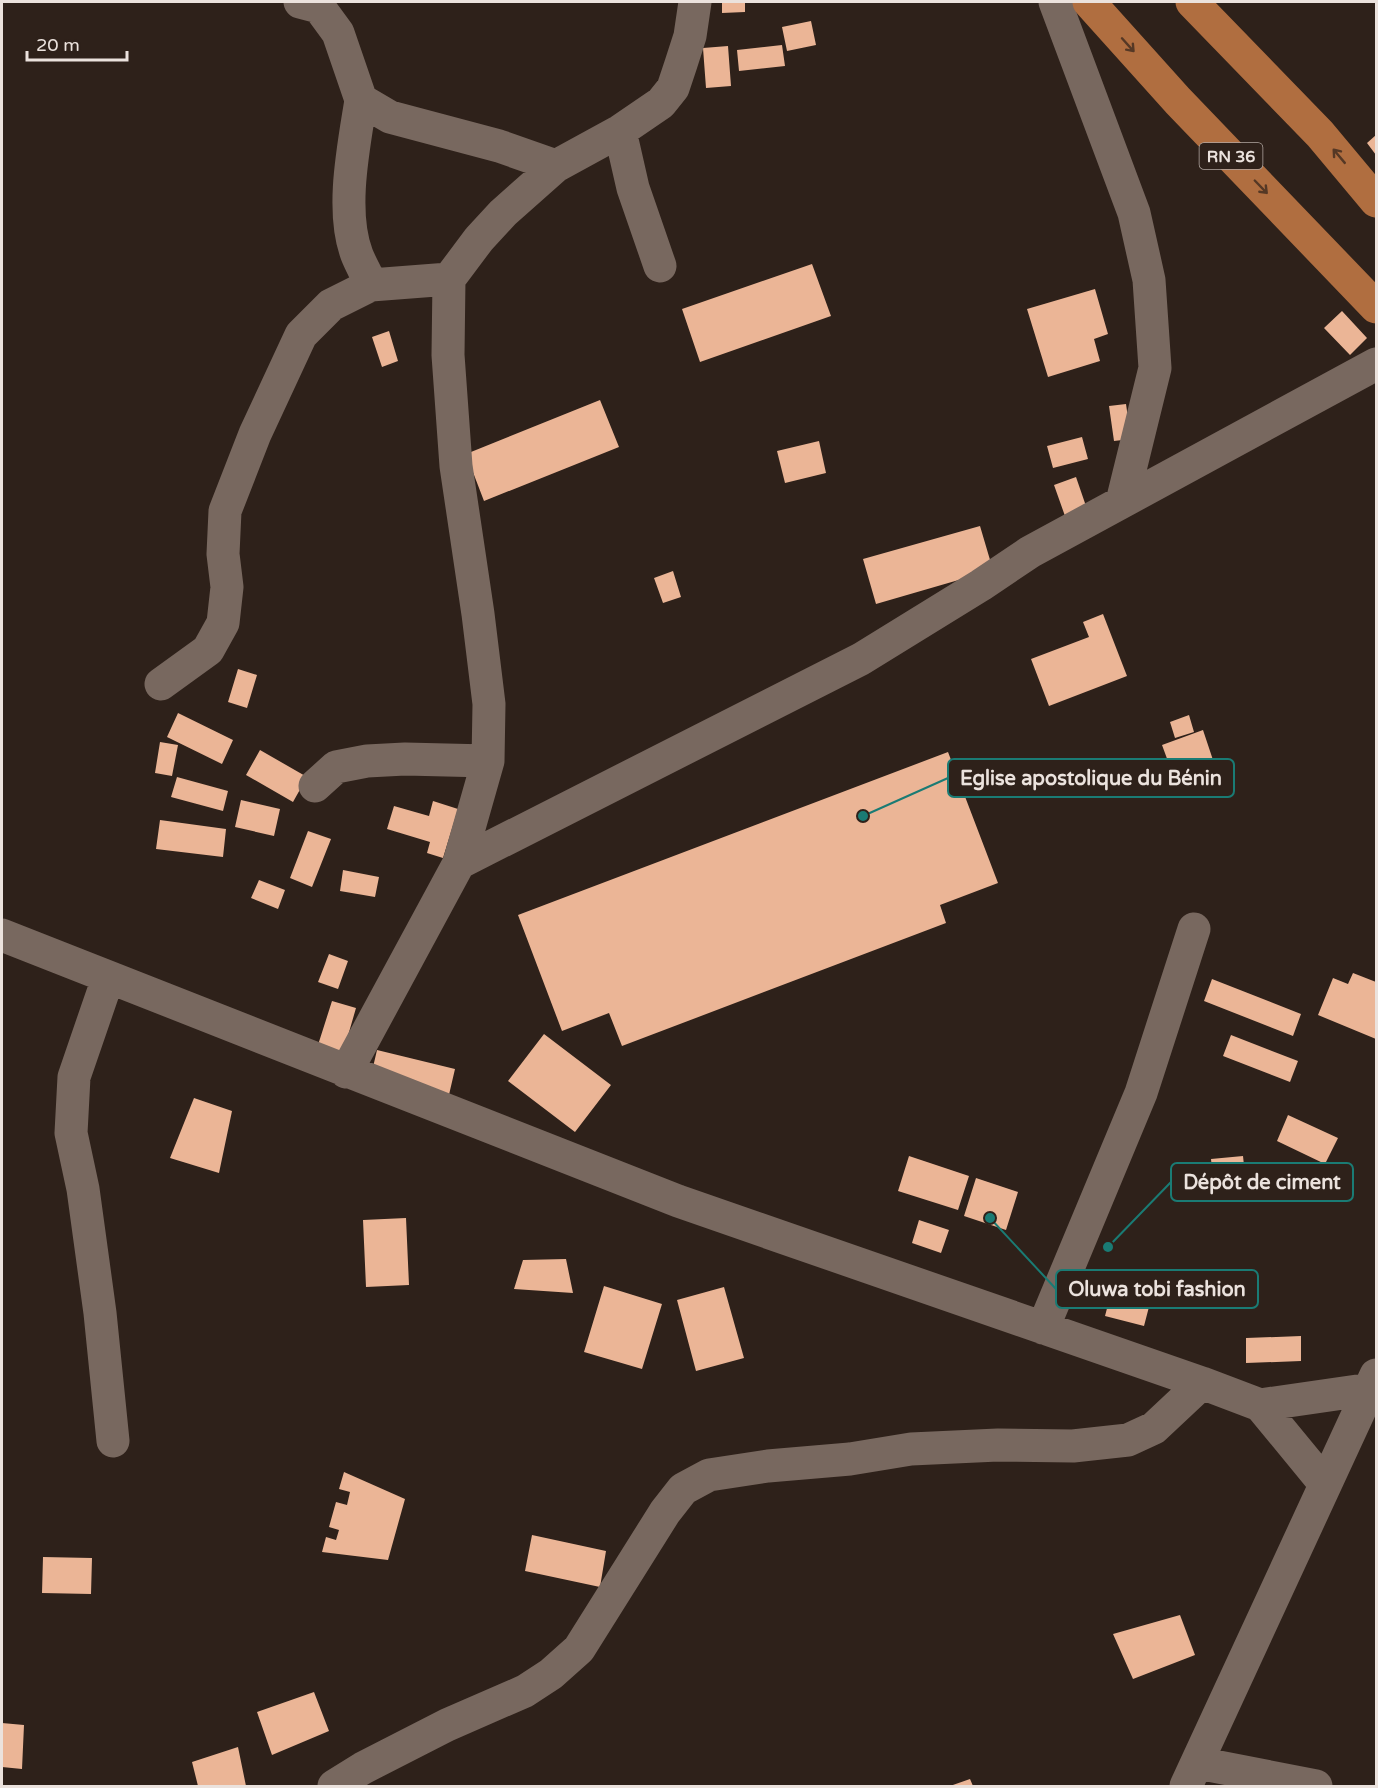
<svg xmlns="http://www.w3.org/2000/svg" width="1378" height="1788" viewBox="0 0 1378 1788" font-family="'Varela Round',sans-serif">
	<style>
		.building { fill: #ebb596 }
		.lines { fill: none; stroke-linecap: round; stroke-linejoin: round }
		.minor { stroke: #78685f; stroke-width: 33 }
		.major { stroke: #b06e40; stroke-width: 33 }
		.oneway { stroke: #553825 }
		.labels { text-anchor: middle; stroke-width: 6; stroke-linejoin: round; paint-order: stroke }
		.shield { fill: #2e211a; stroke: #b2a8a2; stroke-width: 1.5 }
		.shield-label { font-size: 16px; font-weight: bold; fill: #ebe2dd }
		.leader { fill: none; stroke: #1a7b74; stroke-width: 2 }
		.callout-dot { fill: #1a7b74; stroke: #2e211a; stroke-width: 2 }
		.callout { fill: #2e211a; stroke: #1a7b74; stroke-width: 2 }
		.callout-label { font-size: 20px; text-anchor: middle; font-weight: bold; fill: #ebe2dd }
	</style>
	<rect width="100%" height="100%" fill="#2e211a"/>
	<path class="building" d="M722,2h23v10l-23,1z
		M811,21l5,24 -29,6 -5,-24z
		M782,45l3,21 -46,5 -2,-21z
		M728,46l3,40 -25,2 -3,-40z
		M1376,135v20l-9,-12z
		M812,264l19,52 -131,46 -18,-53z
		M1095,289l13,45 -14,5 6,22 -52,16 -21,-68z
		M1342,311l25,27 -17,17 -26,-27z
		M389,331l9,30 -16,6 -10,-30z
		M600,400l19,47 -135,54 -18,-47z
		M1126,404l5,35 -17,2 -5,-35z
		M1082,437l6,22 -35,9 -6,-22z
		M819,441l7,32 -41,10 -8,-32z
		M1076,477l11,32 -22,7 -11,-31z
		M980,526l13,44 -117,34 -13,-45z
		M673,571l8,26 -18,6 -9,-25z
		M1103,614l24,62 -78,30 -18,-47 58,-22 -6,-15z
		M238,669l19,6 -10,33 -19,-6z
		M178,713l55,27 -11,24 -55,-27z
		M1189,715l5,17 -19,6 -5,-16z
		M1203,730l13,39 -40,14 -14,-38z
		M160,742l18,3 -6,31 -17,-3z
		M260,750l47,27 -14,25 -47,-27z
		M948,752l50,131 -58,22 6,18 -324,123 -13,-33 -47,18 -44,-116z
		M177,777l51,14 -5,20 -52,-14z
		M241,800l39,9 -6,27 -39,-9z
		M433,801l25,8 -15,49 -16,-5 3,-11 -43,-13 7,-23 35,10z
		M160,820l66,9 -3,28 -67,-8z
		M308,831l23,8 -19,48 -22,-9z
		M343,870l36,7 -4,20 -35,-6z
		M259,880l26,10 -7,19 -27,-11z
		M329,954l19,7 -10,28 -20,-7z
		M1353,973l23,9v57l-58,-24 15,-37 15,6z
		M1212,979l89,35 -8,22 -89,-35z
		M332,1001l24,7 -13,45 -25,-8z
		M544,1034l67,51 -36,47 -67,-51z
		M1231,1035l67,26 -8,21 -67,-26z
		M377,1050l78,19 -7,30 -78,-19z
		M194,1098l38,13 -13,62 -49,-15z
		M1288,1115l50,23 -13,26 -48,-23z
		M909,1156l60,20 -11,34 -60,-19z
		M1243,1156l3,28 -32,4 -3,-29z
		M976,1178l42,14 -12,38 -42,-14z
		M406,1218l3,67 -43,2 -3,-67z
		M919,1220l30,10 -8,23 -29,-10z
		M566,1259l7,34 -59,-4 9,-29z
		M604,1286l58,18 -20,65 -58,-17z
		M724,1287l20,71 -48,13 -19,-71z
		M1111,1293l39,10 -6,23 -39,-10z
		M1301,1336v25l-55,2v-25z
		M344,1472l61,27 -17,61 -66,-8 4,-15 10,3 3,-10 -10,-3 7,-25 11,3 3,-13 -11,-3z
		M532,1535l74,16 -6,36 -75,-16z
		M43,1557l49,1 -1,36 -49,-1z
		M1180,1615l15,40 -62,24 -20,-45z
		M314,1692l15,39 -57,24 -15,-43z
		M2,1723l22,2 -2,44 -20,-2z
		M238,1747l8,39h-48l-6,-24z
		M970,1779l3,7h-23z"/>
	<g class="lines">
		<path class="minor" d="M300,2l19,5 19,26 23,67 29,17 109,29 57,20
			M1055,2l79,211 15,67 6,88 -33,134
			M361,100c-7,45 -21,111 -4,155 4,10 10,20 14,30
			M620,131l13,57 27,78
			M161,684l47,-34 15,-27 4,-36 -4,-33 2,-43 30,-77 46,-99 30,-30 40,-20 78,-6
			M315,786l21,-19 31,-6 38,-2 83,2
			M459,863l402,-204 120,-74 49,-33 346,-188
			M2,935l676,266 524,182 58,22 65,79
			M108,978l-34,99 -3,56 12,56 17,124 13,128
			M346,1072l113,-209 29,-102 1,-57 -11,-90 -22,-148 -8,-111 1,-76 30,-40 24,-26 53,-47 64,-35 41,-28 12,-15 8,-24 9,-28 5,-34
			M1043,1328l98,-235 53,-164
			M1260,1405l111,-16 5,-3
			M1198,1763l118,23
			M334,1786l29,-18 84,-43 78,-34 26,-17 28,-25 86,-137 18,-23 26,-14 59,-9 82,-7 61,-10 87,-4 75,1 55,-6 26,-12 48,-45
			M1186,1786l190,-411"/>
		<path class="major" d="M1089,2l89,99 198,206
			M1192,2l128,132 56,67"/>
	</g>
	<defs><path id="oneway-shaft" d="M-6 0H5M1.5-3L5.5 0L1.5 3" fill="none" stroke-width="1.6" stroke-linecap="round" stroke-linejoin="round" transform="scale(1.5)"/></defs>
	<g class="oneway">
		<use href="#oneway-shaft" transform="translate(1128 45) rotate(48)"/>
		<use href="#oneway-shaft" transform="translate(1339 156) rotate(-130)"/>
		<use href="#oneway-shaft" transform="translate(1261 187) rotate(46)"/>
	</g>
	<g class="labels">
		<rect class="shield" x="1199.5" y="143" width="63" height="26" rx="4.5"/>
		<g class="shield-label">
			<text x="1231" y="162">RN 36</text>
		</g>
	</g>
	<path class="leader" d="M863 816L948 778M1108 1247L1171 1182M990 1218L1056 1289"/>
	<g class="callout-dot">
		<circle cx="863" cy="816" r="6"/>
		<circle cx="1108" cy="1247" r="6"/>
		<circle cx="990" cy="1218" r="6"/>
	</g>
	<g class="callout">
		<rect x="948" y="759" width="286" height="38" rx="6"/>
		<rect x="1171" y="1163" width="182" height="38" rx="6"/>
		<rect x="1056" y="1270" width="202" height="38" rx="6"/>
	</g>
	<g class="callout-label">
		<text x="1091" y="785">Eglise apostolique du Bénin</text>
		<text x="1262" y="1189">Dépôt de ciment</text>
		<text x="1157" y="1296">Oluwa tobi fashion</text>
	</g>
	<rect width="1378" height="1788" fill="none" stroke="#ebe2dd" stroke-width="6"/>
	<path d="M27 51v9h100v-9" fill="none" stroke="#ebe2dd" stroke-width="3"/>
	<text x="36" y="51" font-size="18" fill="#ebe2dd" stroke="#2e211a" stroke-width="4.5" paint-order="stroke">20 m</text>
</svg>
